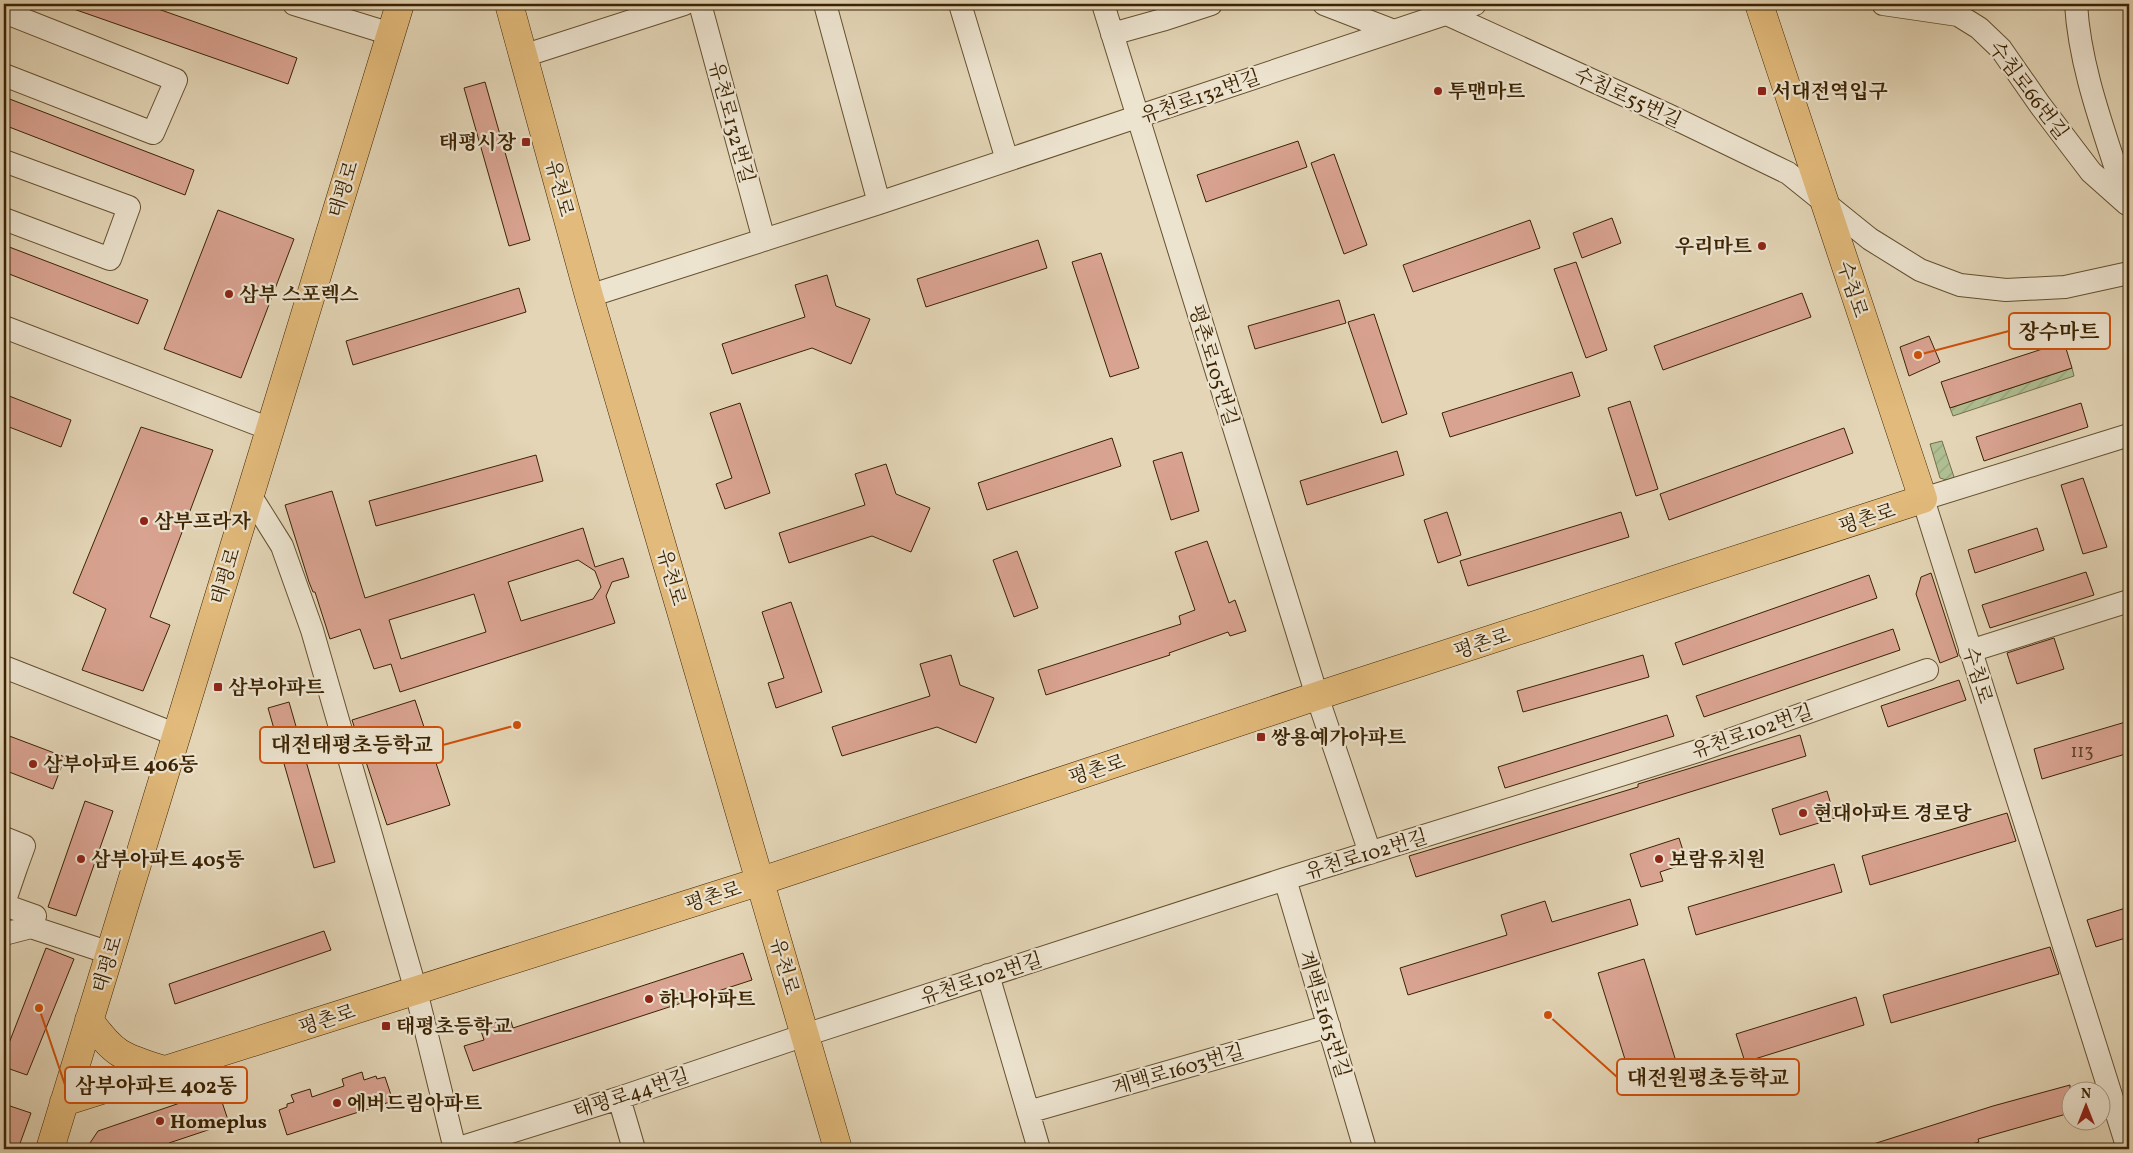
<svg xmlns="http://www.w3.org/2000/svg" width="2133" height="1153" viewBox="0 0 2133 1153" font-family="Vollkorn,'Noto Serif KR',serif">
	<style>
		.garden { fill: url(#garden-furrows); stroke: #75704a }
		.building { fill: #d9a391; stroke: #3b2302; fill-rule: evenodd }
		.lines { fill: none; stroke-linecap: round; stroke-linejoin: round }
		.minor-casing { stroke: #65502f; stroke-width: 24 }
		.major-casing { stroke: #3b2302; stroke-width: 29 }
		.minor { stroke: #ede4d0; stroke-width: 22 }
		.major { stroke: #e2ba7b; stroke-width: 28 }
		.poi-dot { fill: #8f2418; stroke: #ede4d0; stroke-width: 2 }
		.labels { text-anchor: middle; stroke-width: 4.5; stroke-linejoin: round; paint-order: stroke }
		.number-label { font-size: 18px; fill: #624326 }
		.street-label { font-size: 20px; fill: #3b2302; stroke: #ede4d0 }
		.poi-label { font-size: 20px; font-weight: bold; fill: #3b2302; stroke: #ede4d0; text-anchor: start }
		.leader { fill: none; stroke: #ce510a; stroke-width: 2 }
		.callout-dot { fill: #ce510a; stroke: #ede4d0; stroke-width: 2 }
		.callout { fill: #ede4d0; stroke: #ce510a; stroke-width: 2 }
		.callout-label { font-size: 21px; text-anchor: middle; font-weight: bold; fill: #3b2302 }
	</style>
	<defs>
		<pattern id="garden-furrows" width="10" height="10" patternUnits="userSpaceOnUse" patternTransform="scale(1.25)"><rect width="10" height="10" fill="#afbe92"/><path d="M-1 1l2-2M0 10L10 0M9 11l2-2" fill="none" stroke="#97a37c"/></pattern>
	</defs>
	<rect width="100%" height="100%" fill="#e3d5b6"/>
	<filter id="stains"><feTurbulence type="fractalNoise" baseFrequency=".004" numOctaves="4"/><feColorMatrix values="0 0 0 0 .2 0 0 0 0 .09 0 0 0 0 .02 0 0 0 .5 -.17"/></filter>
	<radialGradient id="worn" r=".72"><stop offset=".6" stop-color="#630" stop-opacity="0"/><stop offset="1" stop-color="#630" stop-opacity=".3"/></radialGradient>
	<path class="garden" d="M2072,368l2,8 -121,40 -3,-8z
		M1942,441l14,42 -16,-5 -10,-34z"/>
	<path class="building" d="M65,4h79l153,54 -9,26 -223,-78z
		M485,82l45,158 -21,6 -45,-158z
		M7,98l187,72 -9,25 -181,-70v-19z
		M1298,141l9,26 -101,35 -9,-27z
		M1334,154l33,91 -23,9 -33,-91z
		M218,210l76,29 -53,139 -77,-29z
		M1612,218l9,25 -39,15 -9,-25z
		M1530,220l10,28 -127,44 -10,-27z
		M1038,240l9,28 -121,39 -9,-28z
		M4,245l144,55 -10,24 -134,-52z
		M1101,253l38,115 -29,9 -38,-115z
		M1576,262l31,88 -21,8 -32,-89z
		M827,275l9,31 34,13 -19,45 -39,-16 -80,26 -10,-30 83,-27 -10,-32z
		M519,288l7,24 -173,53 -7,-24z
		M1802,293l9,24 -148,53 -9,-24z
		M1339,300l7,23 -91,26 -7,-23z
		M1374,314l33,100 -25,9 -34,-101z
		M1929,336l11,26 -31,14 -9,-29z
		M2064,342l8,26 -122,40 -9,-26z
		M1572,372l8,24 -130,41 -8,-24z
		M4,394l67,26 -10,27 -57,-22z
		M1630,401l28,88 -22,7 -28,-88z
		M740,403l30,90 -45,16 -9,-25 16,-6 -22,-65z
		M2081,403l7,24 -104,34 -8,-24z
		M141,427l72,23 -63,167 20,8 -27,66 -61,-21 24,-61 -33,-16z
		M1844,428l9,25 -184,67 -9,-26z
		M1112,438l9,28 -134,44 -9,-27z
		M1397,451l7,24 -97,30 -7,-24z
		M1182,452l17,59 -28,9 -18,-59z
		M536,455l7,26 -167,45 -7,-25z
		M886,464l10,30 34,14 -19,44 -39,-16 -83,27 -10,-30 86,-28 -10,-31z
		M2083,478l24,69 -24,7 -22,-69z
		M332,491l33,107 218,-70 12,39 28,-9 6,19 -17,5 -6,14 9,27 -215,69 -9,-28 -17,5 -14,-40 -30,10 -15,-47h-2l-4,-10 -24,-77zM578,560l17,11 6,16 -8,12 -72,22 -13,-39zM474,594l12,38 -85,27 -12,-39z
		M1447,512l14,43 -23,8 -14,-43z
		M1621,512l8,25 -161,49 -8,-25z
		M2037,528l7,22 -69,23 -7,-23z
		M1207,541l22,62 6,-3 11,31 -16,5 -2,-4 -59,21 1,2 -124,40 -8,-25 143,-46 -2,-8 16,-6 -20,-58z
		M1017,551l21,57 -24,9 -21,-57z
		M2086,572l8,23 -104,33 -8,-23z
		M1931,573l27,83 -18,7 -24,-69 5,-17z
		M1869,575l8,23 -194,67 -8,-22z
		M791,602l31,90 -46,16 -8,-25 16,-5 -22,-66z
		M1893,629l7,21 -196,67 -8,-21z
		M2054,638l10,31 -47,15 -10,-31z
		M951,655l9,30 34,13 -18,45 -39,-16 -95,29 -10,-29 98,-31 -10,-32z
		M1643,655l6,22 -126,35 -6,-21z
		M1959,680l7,20 -78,27 -7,-21z
		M415,700l35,105 -63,20 -35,-105z
		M289,702l46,160 -21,6 -46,-160z
		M1667,715l7,21 -169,52 -7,-21z
		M2129,721v32l-87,26 -8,-30z
		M4,734l61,23 -12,32 -49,-19z
		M1800,735l6,21 -390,121 -7,-21 229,-69v-3z
		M1827,791l8,27 -55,17 -8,-26z
		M85,801l28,10 -37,105 -28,-9z
		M2007,813l9,28 -146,44 -8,-29z
		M1679,838l8,25 -27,9 3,9 -22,6 -11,-33z
		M1834,864l8,28 -146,43 -8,-28z
		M1630,899l8,26 -230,70 -8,-27 107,-33 -6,-20 44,-14 7,21z
		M2129,907v30l-33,10 -9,-27z
		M324,931l7,19 -156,54 -6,-20z
		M2050,947l9,27 -168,49 -8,-28z
		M46,948l28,11 -47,116 -23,-8v-11z
		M743,953l9,27 -279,91 -9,-25 20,-6 -4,-12 30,-10 3,10z
		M1644,959l35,112 -46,14 -35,-112z
		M1856,997l8,28 -119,37 -9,-28z
		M362,1072l2,8 12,-4 1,3 8,-2 8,24 -106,34 -8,-25 8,-3v-3l7,-2 -3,-7 19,-6 2,8 32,-11 -2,-7z
		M2070,1085v28l-92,26 1,3 -24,7h-87l-1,-3 126,-40z
		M218,1090l11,33 -60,20 2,6h-85l12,-18z
		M4,1104l27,9 -13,36h-14z"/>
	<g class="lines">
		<defs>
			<path id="minor" d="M294,4l97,30
				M700,4l64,236
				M825,4l54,199
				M960,4l47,156
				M1103,4l214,692 53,157
				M1324,4l70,27
				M1883,4l75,11 21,13 22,21 39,56 51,67 36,32
				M2076,4c4,68 31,134 51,199
				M1438,10l230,105 120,58 82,66 50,31 40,15 46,5 59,-3 64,-14
				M4,12l172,68 -23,53 -149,-58
				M1112,34l50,-14 49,-16
				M523,56l161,-52
				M4,161l125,46 -19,52 -106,-40
				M589,296l290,-93 596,-199
				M4,327l266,102
				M250,495l32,51 30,84 104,361 39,158
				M1970,651l159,-50
				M4,667l173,68
				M4,838l20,8 -8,22 -12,-4
				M1285,879l80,270
				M4,903l12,-35
				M4,905l31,11 -4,11 79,26
				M4,934l27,-7
				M988,975l51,174
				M619,1098l15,51
				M1028,1112l301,-86
				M456,1149l163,-51 186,-63 480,-156 416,-129 226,-80
				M2128,1149l-205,-650 206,-64"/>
			<path id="major" d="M509,4l80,292 249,853
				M89,1020c26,36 34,37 75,50
				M64,1102l697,-221 556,-185 606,-197 -164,-495
				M50,1149l350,-1145"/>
		</defs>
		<use href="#minor" class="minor-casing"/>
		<use href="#major" class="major-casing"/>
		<use href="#minor" class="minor"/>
		<use href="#major" class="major"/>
	</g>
	<g class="poi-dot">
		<circle cx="1438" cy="91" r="5"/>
		<rect x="1757" y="86" width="10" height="10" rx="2.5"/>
		<rect x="521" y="137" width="10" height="10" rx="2.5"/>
		<circle cx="1762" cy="246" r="5"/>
		<circle cx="229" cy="294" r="5"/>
		<circle cx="144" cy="521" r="5"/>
		<rect x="213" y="682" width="10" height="10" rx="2.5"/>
		<rect x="1256" y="732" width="10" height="10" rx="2.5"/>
		<circle cx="33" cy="764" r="5"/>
		<circle cx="1803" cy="813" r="5"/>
		<circle cx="81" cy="859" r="5"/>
		<circle cx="1659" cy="859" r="5"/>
		<circle cx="649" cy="999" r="5"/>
		<rect x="381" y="1021" width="10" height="10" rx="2.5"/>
		<circle cx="337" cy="1103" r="5"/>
		<circle cx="160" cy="1121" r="5"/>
	</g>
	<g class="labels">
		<g class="number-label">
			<text x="2082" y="757">113</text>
		</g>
		<g class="street-label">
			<text transform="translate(2029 90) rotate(53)" y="7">수침로66번길</text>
			<text transform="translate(1200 96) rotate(-19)" y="7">유천로132번길</text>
			<text transform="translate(1628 97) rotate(25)" y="7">수침로55번길</text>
			<text transform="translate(732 122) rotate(75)" y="7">유천로132번길</text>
			<text transform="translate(560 188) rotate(75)" y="7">유천로</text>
			<text transform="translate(343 189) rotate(-73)" y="7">태평로</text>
			<text transform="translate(1853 289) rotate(72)" y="7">수침로</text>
			<text transform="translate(1214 365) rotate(73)" y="7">평촌로105번길</text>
			<text transform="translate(1867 518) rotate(-18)" y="7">평촌로</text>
			<text transform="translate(225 576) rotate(-73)" y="7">태평로</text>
			<text transform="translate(672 577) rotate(74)" y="7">유천로</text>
			<text transform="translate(1482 643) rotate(-18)" y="7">평촌로</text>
			<text transform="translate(1978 675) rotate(73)" y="7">수침로</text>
			<text transform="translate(1752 731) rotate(-19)" y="7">유천로102번길</text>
			<text transform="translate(1097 769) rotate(-18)" y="7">평촌로</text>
			<text transform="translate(1366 854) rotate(-17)" y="7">유천로102번길</text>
			<text transform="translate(713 896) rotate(-18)" y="7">평촌로</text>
			<text transform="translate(107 964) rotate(-73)" y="7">태평로</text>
			<text transform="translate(785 966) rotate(74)" y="7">유천로</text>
			<text transform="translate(981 978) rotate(-18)" y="7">유천로102번길</text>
			<text transform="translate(1325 1014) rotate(73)" y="7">계백로1615번길</text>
			<text transform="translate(327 1019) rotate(-18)" y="7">평촌로</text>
			<text transform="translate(1178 1069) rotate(-16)" y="7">계백로1603번길</text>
			<text transform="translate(631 1093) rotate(-18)" y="7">태평로44번길</text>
		</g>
		<g class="poi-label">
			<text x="1448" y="98">투맨마트</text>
			<text x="1772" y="98">서대전역입구</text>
			<text x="516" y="149" text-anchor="end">태평시장</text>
			<text x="1752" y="253" text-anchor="end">우리마트</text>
			<text x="239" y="301">삼부 스포렉스</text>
			<text x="154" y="528">삼부프라자</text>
			<text x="228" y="694">삼부아파트</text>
			<text x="1271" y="744">쌍용예가아파트</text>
			<text x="43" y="771">삼부아파트 406동</text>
			<text x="1813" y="820">현대아파트 경로당</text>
			<text x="91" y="866">삼부아파트 405동</text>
			<text x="1669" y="866">보람유치원</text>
			<text x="659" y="1006">하나아파트</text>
			<text x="396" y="1033">태평초등학교</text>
			<text x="347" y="1110">에버드림아파트</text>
			<text x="170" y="1128">Homeplus</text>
		</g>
	</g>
	<path class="leader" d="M1918 355L2009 331M517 725L443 745M1548 1015L1617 1077M39 1008L65 1085"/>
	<g class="callout-dot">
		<circle cx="1918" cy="355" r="5"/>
		<circle cx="517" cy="725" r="5"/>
		<circle cx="1548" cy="1015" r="5"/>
		<circle cx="39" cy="1008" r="5"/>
	</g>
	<g class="callout">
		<rect x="2009" y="313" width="101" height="36" rx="5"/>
		<rect x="260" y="727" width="183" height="36" rx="5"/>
		<rect x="1617" y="1059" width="182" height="36" rx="5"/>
		<rect x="65" y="1067" width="182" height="36" rx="5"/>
	</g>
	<g class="callout-label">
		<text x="2059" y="339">장수마트</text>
		<text x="352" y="752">대전태평초등학교</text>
		<text x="1708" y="1085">대전원평초등학교</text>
		<text x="156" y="1093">삼부아파트 402동</text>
	</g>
	<rect width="2133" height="1153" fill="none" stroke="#e3d5b6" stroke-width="20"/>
	<rect x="5" y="5" width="2123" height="1143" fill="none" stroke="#3b2302" stroke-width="2.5"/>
	<rect x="10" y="10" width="2113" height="1133" fill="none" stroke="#3b2302"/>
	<g transform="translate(2086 1106)"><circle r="24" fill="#ede4d0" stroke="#a6977e"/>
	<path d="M0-4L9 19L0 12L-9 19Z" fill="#8f2418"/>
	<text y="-8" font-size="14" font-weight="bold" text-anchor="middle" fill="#3b2302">N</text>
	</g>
	<rect width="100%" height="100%" filter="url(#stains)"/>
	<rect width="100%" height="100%" fill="url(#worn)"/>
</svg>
